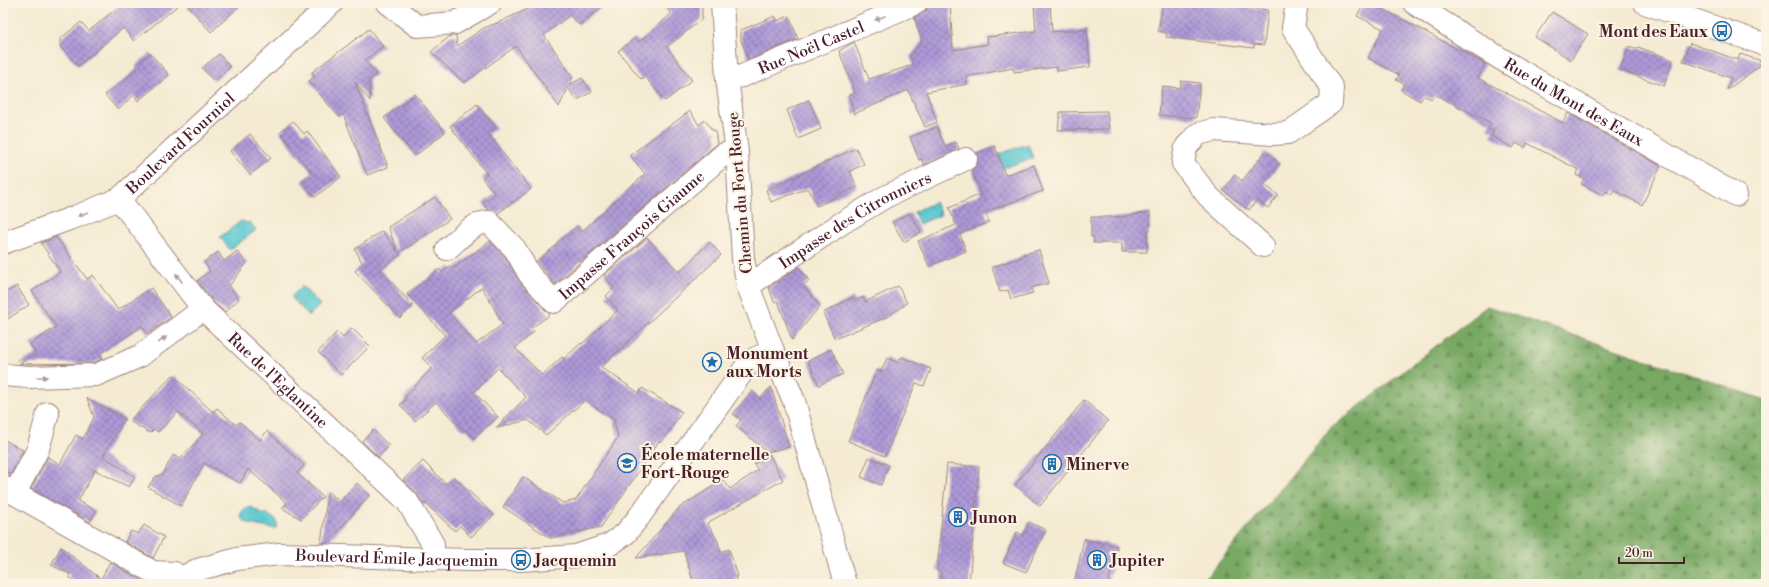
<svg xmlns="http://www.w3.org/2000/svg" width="1769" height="587" viewBox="0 0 1769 587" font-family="'Libre Bodoni',serif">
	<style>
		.forest { fill: url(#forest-firs); stroke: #616447 }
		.water { fill: url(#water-ripples); stroke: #53747e }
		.building { fill: url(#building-cross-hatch); fill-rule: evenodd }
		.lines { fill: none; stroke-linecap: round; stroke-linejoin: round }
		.minor-casing { stroke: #a0857f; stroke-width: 24 }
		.major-casing { stroke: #a0857f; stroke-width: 24 }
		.minor { stroke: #fff; stroke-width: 22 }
		.major { stroke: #fff; stroke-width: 22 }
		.oneway { fill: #ae9aa0 }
		.labels { text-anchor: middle; stroke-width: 4; stroke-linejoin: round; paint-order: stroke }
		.poi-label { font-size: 16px; font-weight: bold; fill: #4a1f2b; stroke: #fcf5e5; text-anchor: start }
		.street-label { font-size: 16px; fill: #4a1f2b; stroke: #fcf5e5 }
	</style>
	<defs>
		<pattern id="forest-firs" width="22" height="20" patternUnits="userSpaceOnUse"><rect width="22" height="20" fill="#78a963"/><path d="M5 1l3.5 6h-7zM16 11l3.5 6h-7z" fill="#648952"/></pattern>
		<pattern id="water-ripples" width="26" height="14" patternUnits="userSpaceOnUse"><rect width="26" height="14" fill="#5cc9d1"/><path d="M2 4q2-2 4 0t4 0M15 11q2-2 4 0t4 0" fill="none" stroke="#52acb4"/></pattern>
		<pattern id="building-cross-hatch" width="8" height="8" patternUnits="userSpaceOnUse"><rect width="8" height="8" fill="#ad9ad8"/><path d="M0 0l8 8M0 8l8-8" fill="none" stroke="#8f7daf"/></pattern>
	</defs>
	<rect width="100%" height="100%" fill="#fcf5e5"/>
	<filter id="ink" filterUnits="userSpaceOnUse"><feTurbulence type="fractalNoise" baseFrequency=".025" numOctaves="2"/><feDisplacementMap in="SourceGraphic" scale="8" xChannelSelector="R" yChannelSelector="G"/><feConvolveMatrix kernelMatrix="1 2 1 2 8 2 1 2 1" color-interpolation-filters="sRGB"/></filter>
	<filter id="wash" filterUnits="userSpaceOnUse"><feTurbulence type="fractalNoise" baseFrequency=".012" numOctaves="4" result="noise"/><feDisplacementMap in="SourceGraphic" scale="16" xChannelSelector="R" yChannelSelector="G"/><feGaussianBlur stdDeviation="0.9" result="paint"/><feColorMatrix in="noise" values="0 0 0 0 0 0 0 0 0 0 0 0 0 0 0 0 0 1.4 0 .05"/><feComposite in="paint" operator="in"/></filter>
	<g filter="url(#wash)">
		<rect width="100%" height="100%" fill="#f5ebd3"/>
		<path class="forest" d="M1487,306l279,94v184h-559l-1,-6 124,-149z"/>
		<path class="water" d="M1028,144l5,14 -32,11 -2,-5 2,-3 -2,-7z
			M935,202l6,13 -22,9 -5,-12z
			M241,221l6,2 3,-1 6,8 -26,20 -10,-13z
			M302,286l18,19 -11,11 -18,-19z
			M247,507l6,1 11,7 2,-2 11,8v6l-2,2c-10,-2 -50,-6 -28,-22z"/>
		<g id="blocks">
			<path class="building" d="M123,3h58l-47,38 -11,-13 -45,38 -18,-20v-7l21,-17 8,9z
				M185,3h58l-32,29z
				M541,3h66l-28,22 -9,-10 -26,20 29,42 -4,8 13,-7 10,14 -15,8 -9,-12 -9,19 -43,-61 -52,37 -33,-31 19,-16 6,-1 1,11 27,-18 11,-4z
				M663,3h39v16l-35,28 25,33 -27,21 -20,-24 -4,2 -23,-28 17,-13 4,4 32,-28z
				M928,3h22l3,47 35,-6 -1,-7 49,-6 -2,-28h16l2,29 35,-3 3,38 -33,4v-4l-43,5 -1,-4 -47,9 1,7 -41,8 11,30 -12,5 -17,-37 -54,24 -5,-19 6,-2 -16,-42 15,-9 15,37 44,-14 -3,-8 12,-16 -8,-24 12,-6z
				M1163,3h43l62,7 -4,35 -10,-1v4l-88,-11 1,-4 -9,-2z
				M1364,3h8l113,61 -7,14 85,45 5,-10 93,53 -19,39 -28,-15 -2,5 -6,-4 -2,4 -23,-11 3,-5 -8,-4 3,-5 -52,-27 -2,5 -9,-5 -3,5 -22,-12 3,-5 -6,-2 3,-6 -57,-29 -2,5 -8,-3 -4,5 -19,-11 3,-6 -8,-4 3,-5 -31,-17 15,-29 -26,-13z
				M1552,12l36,22 -17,26 -36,-23z
				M775,16l2,5 12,-5 9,23 -49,21 -8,-20v-10z
				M369,29l14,17 -18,14 11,14 -7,6 1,21 -15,-19 33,85 -21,8 -24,-61 -4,3 -30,-36 6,-5 -3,-4z
				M1690,43l48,17 2,-6 25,8 -38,28 4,-12 -48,-17z
				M1629,46l8,3 1,-2 35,13 -9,26 -44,-16z
				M150,53l19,22 -31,26 -4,-6 -16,15 -13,-15 33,-27 -2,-3z
				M219,54l11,13 -16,14 -12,-13z
				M1181,81l19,2 -4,35 -37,-3 3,-29 18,2z
				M415,94l30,38 -30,24 -31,-38z
				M809,100l12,29 -23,10 -11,-29z
				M477,104l19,24 -8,6 43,55 -33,24 -10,-3 -5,-7 12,-9 -13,-16 5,-4 -37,-48z
				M690,111l9,14 6,-5 8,11 2,-1 2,14 -162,140 -19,-23 21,-16 -1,-1 21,-18 4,6 64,-58 -15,-19z
				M1107,111l2,18 -51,1 2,-18z
				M293,121l11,13 3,-3 34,46 -26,20 -13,-16 10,-8 -32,-41z
				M937,127l8,19 11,-4 3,7 -35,16 -2,-6 -3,1 -9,-23z
				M250,134l21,24 -21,17 -20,-24z
				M995,146l10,29 29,-10 9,26 -58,21 4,10 -29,12 6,17 -37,15 -11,-25 38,-16 -7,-17 32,-14 -9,-24 4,-4 2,-6 -1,-7z
				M856,148l8,16 -14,7 7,16 -40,19 -9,-18 -37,14 -5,-12z
				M1265,152l15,12 -16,20 14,11 -10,13 -11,-8 -8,10 -26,-20 12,-15 7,6z
				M435,197l15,22 -51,34 1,2 -20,14 33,37 -13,12 -45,-47 8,-7 -8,-15 27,-18 16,21 -10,-25z
				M1150,212v18l-3,1v21h-25v-9h-29l1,-6h-3v-20h30z
				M910,213l11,19 -17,10 -12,-20z
				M56,237l31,42 6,-4 25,35 33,-22 20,29 -23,17 -6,-8 -42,28 3,4 -10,5 -74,1 17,-10 -6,-10 26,-17 -24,-36 28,-19 -19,-29z
				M647,238l32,34 31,-30 11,13 -120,112 38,26 3,-5 40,24 -20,30 -3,-1 -58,86 -51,11 -47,-31 20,-30 40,26 13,-3 42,-63 -4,-17 -29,-20 -39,35 -18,-15 -32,8 30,-31 -28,-29 -24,24 24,25 -23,21 -9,-9 -2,2 -28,-29 -21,19 -15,-16 6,-5 -2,-2 28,-30 -10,-10 23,-23 -38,-41 33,-25 2,4 8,-7 3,3 37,-28 15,16 15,25 30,33 -19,13 3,4 -19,16 27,27 20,-18 2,2 17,-16 1,1 36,-34 -12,-14 8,-8 -10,-13zM482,287l21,37 -27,20 -27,-31z
				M1039,250l10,33 -18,5 2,5 -22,6 -3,-9 -8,2 -8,-25 30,-10 -1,-2z
				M237,251l10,12 -18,23 10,13 -14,13 -13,-11 -15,-20 13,-10 -6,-9 14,-10 6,9z
				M799,267l10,14 -6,4 17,21 -28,34 -14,-39 -4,1 -5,-15z
				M17,286l12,19 -26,17v-28z
				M898,286l9,17 -18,13 -54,23 -12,-26 30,-16 2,4 8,-4 2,5z
				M352,328l18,18 -29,29 -23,-23 19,-20 6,6z
				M831,349l12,25 -24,11 -11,-24z
				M901,357l30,12 -7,17 -8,-3 -31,73 -37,-15 29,-71 4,2 6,-14 12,5z
				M173,375l40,37 4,-4 19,17 4,-3 20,18 7,-9 37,34 -7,8 26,24 -22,22 -19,-11 5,-5 -39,-34 -8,14 -36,-20 -23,43 -33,-19 7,-10 8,-3 10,-19 7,4 23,-25 -25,-22 -20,20 -4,-3 -4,4 -21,-12z
				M771,387l18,60 -22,5 -31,-26 5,-6 -8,-6 19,-23 8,7z
				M87,398l38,21 -22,37 32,21 -6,10 -34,-17 -17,31 18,10 -6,11 -59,-33 17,-32 12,7 16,-29 7,4 11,-22z
				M1084,400l24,21 -68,85 -25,-21z
				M373,430l16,16 -11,11 -16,-16z
				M3,439l20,11 -12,24 -8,-4z
				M769,454l14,26 -76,43 10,16 4,13 8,-3 9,27 -3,1 3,7h-44l-10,-33 -48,7 43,-50 44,-28 7,9 28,-19 -4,-6z
				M869,457l20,8 -8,20 -20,-8z
				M423,461l23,23 8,-7 40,38 -23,22 -11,-11 -5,5 -30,-28 -1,2 -8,-13 -13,-12z
				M947,464l32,3 -10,117h-28v-13h-4z
				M357,483l13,12 -43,48h-6l7,-52 12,11z
				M1029,522l17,8 -20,42 -23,-9 14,-31 6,3z
				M144,525l20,12 -11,21 -28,-16 6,-11 7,3z
				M1084,539l33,7 -9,38h-34z
				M61,547l40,32 9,-17 31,18 -2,4h-59l-11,-7 1,-3 -19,-9z"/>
		</g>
	</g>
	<g filter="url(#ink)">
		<use href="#blocks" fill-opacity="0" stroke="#a0857f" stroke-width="1"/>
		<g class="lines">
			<defs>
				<g id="minor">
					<path d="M388,3l29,23 38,-3 35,-20"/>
					<path id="s1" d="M1414,3c104,71 215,129 322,192"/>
					<path id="s2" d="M727,79l15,-3 174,-73"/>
					<path id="s3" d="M119,199l84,110 204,192 26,43v16"/>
					<path id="s4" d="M3,243l72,-26 44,-18 213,-196"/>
					<path d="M1263,246l-55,-50 -25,-33 3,-16 12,-13 15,-4 60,4 15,-1 43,-30 1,-15 -39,-60 4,-25"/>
					<path id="s5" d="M447,249c12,-10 26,-27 42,-27l26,27 14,25 25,28 170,-148 13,-2"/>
					<path id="s6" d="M748,286l94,-63 43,-26 81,-38"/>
					<path d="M773,351l21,50 51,183"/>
					<path d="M3,375l26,2 67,-2 44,-19 63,-47"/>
					<path d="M3,487l150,85 21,1 6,7"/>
					<path d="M15,493l23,-44 10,-36"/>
				</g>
				<g id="major">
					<path d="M1645,3l121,42"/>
					<path id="s7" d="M170,584l27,-14 40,-11 42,-5 189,6h53l55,-4 33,-11 16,-11 14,-17 109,-153 8,-6 17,-7 -25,-65 -5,-27 -6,-107 -10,-73 -5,-76"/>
				</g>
			</defs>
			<use href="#minor" class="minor-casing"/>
			<use href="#major" class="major-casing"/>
			<use href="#minor" class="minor"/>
			<use href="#major" class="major"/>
		</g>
		<defs><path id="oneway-solid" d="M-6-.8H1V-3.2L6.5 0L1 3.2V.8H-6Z"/></defs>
		<g class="oneway">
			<use href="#oneway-solid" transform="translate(880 18) rotate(157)"/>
			<use href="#oneway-solid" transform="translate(83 214) rotate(157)"/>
			<use href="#oneway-solid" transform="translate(179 278) rotate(-127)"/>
			<use href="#oneway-solid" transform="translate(162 340) rotate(-36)"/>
			<use href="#oneway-solid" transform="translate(42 377) rotate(-2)"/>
		</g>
	</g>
	<defs>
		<symbol id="bus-ring" viewBox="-11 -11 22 22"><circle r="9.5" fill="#fcf5e5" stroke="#1f6fb2" stroke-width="1.5"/><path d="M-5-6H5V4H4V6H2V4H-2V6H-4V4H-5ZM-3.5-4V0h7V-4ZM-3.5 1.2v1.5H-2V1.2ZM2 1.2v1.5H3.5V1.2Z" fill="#1f6fb2"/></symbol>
		<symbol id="sight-ring" viewBox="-11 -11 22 22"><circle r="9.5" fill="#fcf5e5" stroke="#1f6fb2" stroke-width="1.5"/><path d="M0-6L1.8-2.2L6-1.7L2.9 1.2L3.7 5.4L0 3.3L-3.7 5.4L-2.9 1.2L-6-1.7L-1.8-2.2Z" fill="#1f6fb2"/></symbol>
		<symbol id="school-ring" viewBox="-11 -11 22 22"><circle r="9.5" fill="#fcf5e5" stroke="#1f6fb2" stroke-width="1.5"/><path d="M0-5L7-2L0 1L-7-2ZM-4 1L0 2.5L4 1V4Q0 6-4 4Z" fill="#1f6fb2"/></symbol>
		<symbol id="building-ring" viewBox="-11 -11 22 22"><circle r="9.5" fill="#fcf5e5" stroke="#1f6fb2" stroke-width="1.5"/><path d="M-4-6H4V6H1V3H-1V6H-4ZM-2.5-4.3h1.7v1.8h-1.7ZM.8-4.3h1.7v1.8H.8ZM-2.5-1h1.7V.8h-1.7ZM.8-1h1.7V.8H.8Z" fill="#1f6fb2"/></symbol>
	</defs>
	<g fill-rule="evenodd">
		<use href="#bus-ring" x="1711" y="20" width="22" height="22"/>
		<use href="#sight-ring" x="701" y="351" width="22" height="22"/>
		<use href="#school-ring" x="616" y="452" width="22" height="22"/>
		<use href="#building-ring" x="1041" y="453" width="22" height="22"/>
		<use href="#building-ring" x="947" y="506" width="22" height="22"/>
		<use href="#bus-ring" x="510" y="549" width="22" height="22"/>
		<use href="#building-ring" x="1086" y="549" width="22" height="22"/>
	</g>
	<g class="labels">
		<g class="poi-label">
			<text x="1708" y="37" text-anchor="end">Mont des Eaux</text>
			<text x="726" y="359">Monument<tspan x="726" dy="18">aux Morts</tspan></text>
			<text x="641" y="460">École maternelle<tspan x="641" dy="18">Fort-Rouge</tspan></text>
			<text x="1066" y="470">Minerve</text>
			<text x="972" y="523">Junon</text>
			<text x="535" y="566">Jacquemin</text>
			<text x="1111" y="566">Jupiter</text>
		</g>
		<g class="street-label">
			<text dy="6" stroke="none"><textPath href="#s2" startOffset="90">Rue Noël Castel</textPath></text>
			<text dy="6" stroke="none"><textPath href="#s1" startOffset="188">Rue du Mont des Eaux</textPath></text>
			<text dy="6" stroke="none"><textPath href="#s4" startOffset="207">Boulevard Fourniol</textPath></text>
			<text transform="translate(739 193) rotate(-95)" y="6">Chemin du Fort Rouge</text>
			<text dy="6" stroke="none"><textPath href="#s6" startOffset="126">Impasse des Citronniers</textPath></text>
			<text dy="6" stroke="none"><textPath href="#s5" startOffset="257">Impasse François Giaume</textPath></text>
			<text dy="6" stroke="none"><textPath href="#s3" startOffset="242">Rue de l'Eglantine</textPath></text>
			<text dy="6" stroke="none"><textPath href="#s7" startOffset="232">Boulevard Émile Jacquemin</textPath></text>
		</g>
	</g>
	<rect width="1769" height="587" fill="none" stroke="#fcf5e5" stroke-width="16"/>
	<path d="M1619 557v6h65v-6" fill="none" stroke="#4a1f2b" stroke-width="2"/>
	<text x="1625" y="557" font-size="12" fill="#4a1f2b" stroke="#fcf5e5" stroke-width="3" paint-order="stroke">20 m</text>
</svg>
